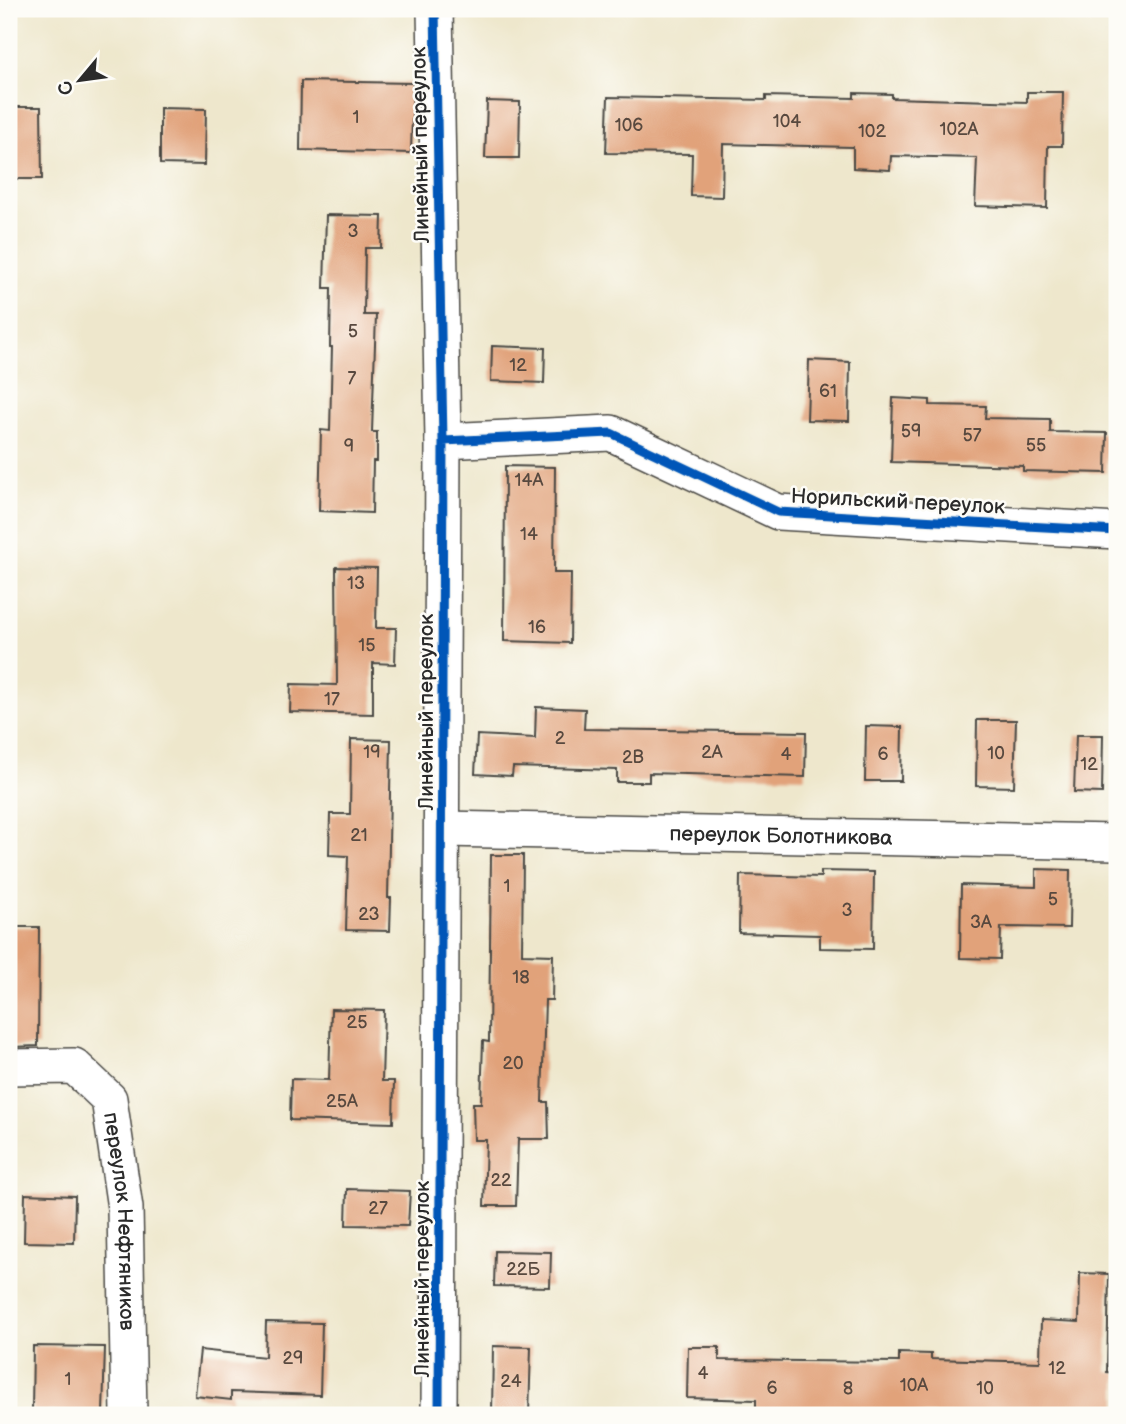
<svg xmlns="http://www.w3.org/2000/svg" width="1126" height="1424" viewBox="0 0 1126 1424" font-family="'Balsamiq Sans',sans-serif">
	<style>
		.building { fill: #e1a27a }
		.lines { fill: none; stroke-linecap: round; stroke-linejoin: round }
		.minor-casing { stroke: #484743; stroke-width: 38 }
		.minor { stroke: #fff; stroke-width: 35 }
		.cycleway-casing { stroke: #fdfcf7; stroke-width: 13 }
		.cycleway { stroke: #0057b8; stroke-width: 9 }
		.labels { text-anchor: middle; stroke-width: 5; stroke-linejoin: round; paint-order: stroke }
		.number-label { font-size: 18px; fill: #58493f }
		.street-label { font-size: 21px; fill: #2b2b2b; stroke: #fdfcf7 }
	</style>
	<rect width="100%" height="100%" fill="#fdfcf7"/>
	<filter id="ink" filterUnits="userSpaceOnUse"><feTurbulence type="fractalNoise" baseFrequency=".0143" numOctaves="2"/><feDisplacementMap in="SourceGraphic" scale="14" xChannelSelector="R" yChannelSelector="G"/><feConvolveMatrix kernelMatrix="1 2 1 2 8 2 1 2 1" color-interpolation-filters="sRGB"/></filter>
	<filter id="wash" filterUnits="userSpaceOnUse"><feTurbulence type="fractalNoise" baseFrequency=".00686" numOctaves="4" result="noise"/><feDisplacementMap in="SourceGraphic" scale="28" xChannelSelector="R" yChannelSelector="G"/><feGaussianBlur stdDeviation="1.57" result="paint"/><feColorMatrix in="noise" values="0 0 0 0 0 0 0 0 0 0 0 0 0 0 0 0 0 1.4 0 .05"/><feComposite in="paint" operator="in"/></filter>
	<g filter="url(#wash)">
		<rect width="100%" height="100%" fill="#eee7cc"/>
		<g id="blocks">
			<path class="building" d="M301,81l112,2 -2,70 -111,-3z
				M1027,92h36l-1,54h-14l-1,62 -72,-2 2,-48 -86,-2 -1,14 -37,-2v-21l-130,-3 -1,53 -31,-1 1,-42 -86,-1 2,-56 158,3v-4l88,2v-5l38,1v4l135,4z
				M487,101l33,1 -1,56h-34z
				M9,107h32l1,72h-33z
				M160,108l46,1 -1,56 -45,-1z
				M326,215l56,1 -1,32h-16l-1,67h12l-4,117h5v29h-4l-1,52 -53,-2 2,-81 9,1 2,-84h-2l1,-59h-7z
				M492,346l53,2 -1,35 -53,-2z
				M809,360l41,2 -1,59 -42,-1z
				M893,398l37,2v5l56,1 -1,12 65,1v13l57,1 -1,40 -83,-2v-5l-132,-4z
				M505,466l50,1 -1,106h17l-1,70 -66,-2z
				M336,567l41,1 -1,60h20l-1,36 -22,-1v51l-83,-2 1,-28 46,1z
				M536,707l49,2 -1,20 222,3 -1,45 -156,-4v9h-32v-12l-104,-3 -1,9 -37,-2 2,-39 58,3z
				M977,720h39l-2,67 -38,-1z
				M866,726l36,1 -1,54h-36z
				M1076,735h27l-1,58 -28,-1z
				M351,739l40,1 -3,158h3l-1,33 -44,-1 2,-74 -19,-1 1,-41h20z
				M491,855h32l-1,99 31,1 -1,45h-7l-3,102h6l1,37h-31l-2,67h-32l2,-66h-12l-1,-37h8l2,-62 6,1z
				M1036,869l34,1 -1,58 -68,-1 -1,32 -40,-1 1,-73 75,2z
				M821,871l53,1 -1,77 -53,-1v-13l-81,-2 1,-58 81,2z
				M11,927h28l-1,119 -27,1z
				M331,1009l53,1 -2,71h12l-1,42 -103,-3 1,-41 38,1z
				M347,1189l63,2 -2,35 -62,-1z
				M25,1194l50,2 -1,47 -50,-1z
				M495,1251l56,1 -1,35 -56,-1z
				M1080,1273l29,1 -2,98 10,1v42h-361v-15l-69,-2 1,-51h31v13l180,2v-9l32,1v5l109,3 1,-42 38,2z
				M266,1322l56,1 -2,72 -89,-3v8l-36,-4 5,-46 65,7z
				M33,1346l72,1 -2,66 -71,-2z
				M493,1346l38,1 -2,68 -37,-1z"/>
		</g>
	</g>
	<g filter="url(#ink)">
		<use href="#blocks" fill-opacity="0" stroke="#484743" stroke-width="2"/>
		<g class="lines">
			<defs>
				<g id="minor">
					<path d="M435,9l8,432 -4,974"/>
					<path d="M443,441l168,-8 167,79 339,19"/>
					<path id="s1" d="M443,829l674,13"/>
					<path id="s2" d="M9,1067l65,-1 35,33 16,109 4,207"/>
				</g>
			</defs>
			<use href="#minor" class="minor-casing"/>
			<use href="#minor" class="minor"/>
			<defs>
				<path id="cycleway" d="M435,9l8,432 -4,974
					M443,441l168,-8 167,79 339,19"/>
			</defs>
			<use href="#cycleway" class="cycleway-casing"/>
			<use href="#cycleway" class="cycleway"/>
		</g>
	</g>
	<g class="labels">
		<g class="number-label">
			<text x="356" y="123">1</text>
			<text x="787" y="127">104</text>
			<text x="629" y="131">106</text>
			<text x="959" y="135">102А</text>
			<text x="872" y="137">102</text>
			<text x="353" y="237">3</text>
			<text x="353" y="337">5</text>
			<text x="518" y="371">12</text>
			<text x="352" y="384">7</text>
			<text x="828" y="397">61</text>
			<text x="911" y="437">59</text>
			<text x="972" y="441">57</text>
			<text x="1036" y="451">55</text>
			<text x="349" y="452">9</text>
			<text x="529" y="486">14А</text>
			<text x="529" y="540">14</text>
			<text x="356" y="589">13</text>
			<text x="537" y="633">16</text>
			<text x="367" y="651">15</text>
			<text x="332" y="705">17</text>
			<text x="560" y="744">2</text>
			<text x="372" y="758">19</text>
			<text x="712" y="758">2А</text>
			<text x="996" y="759">10</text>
			<text x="786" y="760">4</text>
			<text x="883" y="760">6</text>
			<text x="633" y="763">2В</text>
			<text x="1089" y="770">12</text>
			<text x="359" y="841">21</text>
			<text x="507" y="892">1</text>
			<text x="1053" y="905">5</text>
			<text x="847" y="916">3</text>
			<text x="369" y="920">23</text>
			<text x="981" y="928">3А</text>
			<text x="521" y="983">18</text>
			<text x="357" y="1028">25</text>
			<text x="513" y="1069">20</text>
			<text x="342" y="1107">25А</text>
			<text x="501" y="1186">22</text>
			<text x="378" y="1214">27</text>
			<text x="523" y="1275">22Б</text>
			<text x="293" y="1364">29</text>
			<text x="1057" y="1374">12</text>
			<text x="703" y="1379">4</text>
			<text x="68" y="1385">1</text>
			<text x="511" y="1387">24</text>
			<text x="914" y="1391">10А</text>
			<text x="772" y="1394">6</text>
			<text x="848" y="1394">8</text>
			<text x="985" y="1394">10</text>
		</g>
		<g class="street-label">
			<text transform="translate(420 145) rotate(-91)" y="7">Линейный переулок</text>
			<text transform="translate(898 501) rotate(3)" y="7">Норильский переулок</text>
			<text transform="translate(426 712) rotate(-90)" y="7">Линейный переулок</text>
			<text dy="7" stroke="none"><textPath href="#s1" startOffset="338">переулок Болотникова</textPath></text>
			<text dy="7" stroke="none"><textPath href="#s2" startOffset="236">переулок Нефтяников</textPath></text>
			<text transform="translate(422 1279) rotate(-90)" y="7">Линейный переулок</text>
		</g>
	</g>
	<rect width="1126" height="1424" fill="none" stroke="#fdfcf7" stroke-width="35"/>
	<g transform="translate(80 80) rotate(241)" stroke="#fdfcf7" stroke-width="5" paint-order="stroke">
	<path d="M0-5L12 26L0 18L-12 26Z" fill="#2b2b2b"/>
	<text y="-10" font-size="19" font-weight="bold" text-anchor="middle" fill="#2b2b2b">С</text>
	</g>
</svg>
